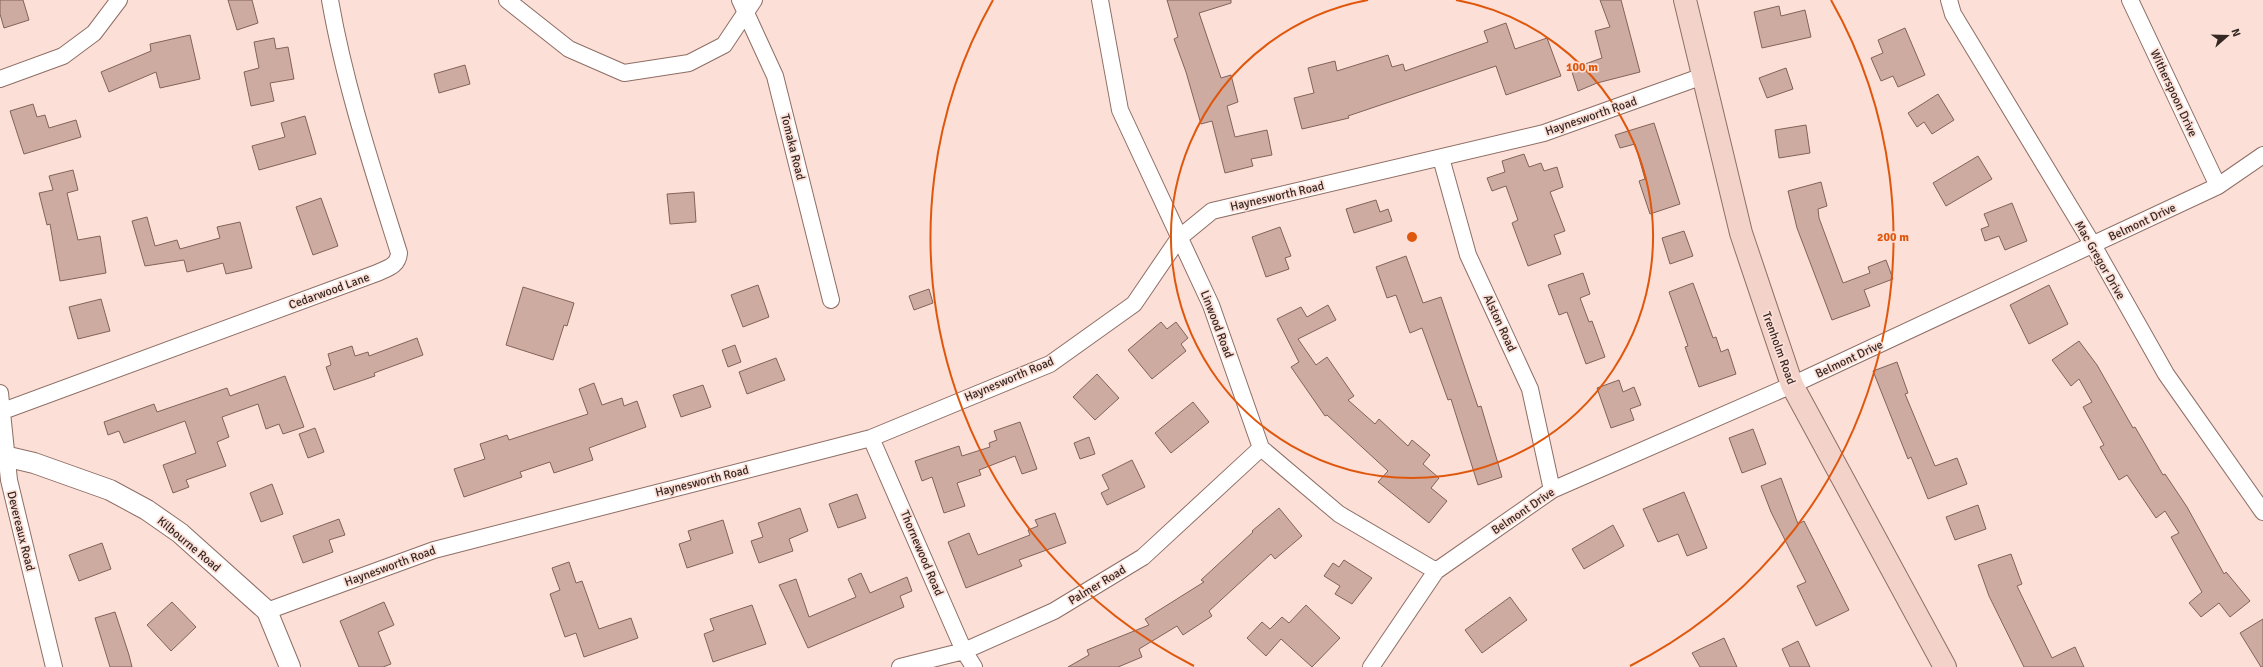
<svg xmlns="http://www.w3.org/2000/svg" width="2263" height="667" viewBox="0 0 2263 667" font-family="Signika,sans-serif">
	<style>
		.building { fill: #ceaba1; stroke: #82635a }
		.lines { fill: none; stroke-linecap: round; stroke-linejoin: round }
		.minor-casing { stroke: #8e6e65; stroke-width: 18 }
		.tertiary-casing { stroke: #8e6e65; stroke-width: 22 }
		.secondary-casing { stroke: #8e6e65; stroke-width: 24 }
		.minor { stroke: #fff; stroke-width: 16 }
		.tertiary { stroke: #fff; stroke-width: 20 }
		.secondary { stroke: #f3d2c9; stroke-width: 22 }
		.ring { fill: none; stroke: #df570d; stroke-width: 2 }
		.labels { text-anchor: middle; stroke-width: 3.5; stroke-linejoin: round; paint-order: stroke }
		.street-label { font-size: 12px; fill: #352824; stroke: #fcdfd6 }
		.centre { fill: #df570d; stroke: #fcdfd6; stroke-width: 2 }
		.ring-label { font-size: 12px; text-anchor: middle; font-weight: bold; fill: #df570d; stroke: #fcdfd6; stroke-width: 3.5; stroke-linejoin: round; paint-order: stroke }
	</style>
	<rect width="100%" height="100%" fill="#fcdfd6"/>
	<path class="building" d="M0,0h23l6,20 -25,8 -4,-14z
		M228,0h24l6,23 -21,7z
		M1167,0h64v3l-32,10 22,65 10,-3 7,27 -11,4 8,31 32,-7 5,25 -21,4 2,7 -28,7 -13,-52 -11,3 -15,-52 -12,-33 4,-2z
		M1600,0h21l19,72 -43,11 -19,8 -7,-22 31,-11 -7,-27 15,-4z
		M1779,6l2,10 24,-6 6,27 -49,11 -8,-36z
		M1506,23l9,26 32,-11 14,38 -55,19 -10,-29 -148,50 1,2 -47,11 -8,-31 20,-5 -6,-25 27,-7 2,10 51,-16 4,12 11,-3 2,7 83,-29 -4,-11z
		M1905,28l20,47 -27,12 -5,-11 -12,5 -10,-23 12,-5 -5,-13z
		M190,35l10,44 -40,9 -4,-16 -47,20 -8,-20 50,-21 -1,-7z
		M274,38l2,11 12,-2 6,32 -24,4 4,18 -23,5 -7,-34 15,-4 -5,-26z
		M465,65l5,19 -31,9 -5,-19z
		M1786,68l7,21 -26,9 -8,-20z
		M1938,94l16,26 -22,14 -8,-12 -7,5 -9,-14z
		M33,104l4,13 8,-2 4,13 27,-8 5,17 -57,17 -14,-43z
		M305,116l11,38 -57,16 -7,-24 33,-9 -4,-14z
		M1654,123l26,81 -30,10 -11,-33 6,-2 -10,-35 -15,4 -5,-13z
		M1806,125l4,28 -31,5 -4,-28z
		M1524,154l5,13 12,-4 3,8 13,-4 6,20 -13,5 15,39 -11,4 7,19 -33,12 -16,-43 6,-3 -12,-34 -14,5 -5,-13 18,-6 -3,-11z
		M1978,156l14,23 -46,27 -13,-23z
		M73,170l5,20 -11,3 11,47 22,-4 6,37 -46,8 -10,-57 -3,1 -8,-32 14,-3 -4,-14z
		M1821,182l6,24 -9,3 1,9 24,65 27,-10 -2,-6 18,-7 7,19 -29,11 6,16 -38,14 -35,-92 -9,-37z
		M694,192l2,30 -26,2 -3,-30z
		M321,198l17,48 -25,9 -17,-48z
		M1376,200l4,12 8,-3 4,12 -38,12 -8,-24z
		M2012,203l15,38 -22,9 -6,-14 -14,5 -4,-12 8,-3 -5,-12z
		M147,217l8,29 22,-6 3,9 40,-11 -3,-11 23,-5 12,46 -26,6 -3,-11 -36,9 -3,-12 -39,6 -13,-45z
		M1280,227l11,29 -6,2 4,11 -23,8 -14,-40z
		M1684,231l9,25 -23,8 -8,-26z
		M1406,256l17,47 18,-6 37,110 3,-1 21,71 -24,8 -27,-86 -3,1 -26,-72 -12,5 -14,-38 -9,3 -11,-31z
		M1583,273l7,21 -10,4 9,24 3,-1 13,36 -19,7 -19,-52 -8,3 -11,-30z
		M1693,283l20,55 3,-1 5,15 7,-3 8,25 -37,13 -14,-40 3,-1 -19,-54z
		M758,285l11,32 -26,10 -12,-32z
		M2049,285l19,39 -39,20 -19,-39z
		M523,287l51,16 -7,23 -3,-1 -11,35 -47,-15z
		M929,289l4,14 -19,7 -5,-14z
		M101,299l9,32 -32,8 -9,-32z
		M1328,305l8,15 -38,19 18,26 11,-8 27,39 -6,4 27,24 4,-5 29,27 4,-6 18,15 -7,9 16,14 -8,10 16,13 -18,22 -51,-41 10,-11 -61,-56 -2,1 -34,-49 8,-5 -22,-43 24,-12 6,10z
		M1161,322l6,7 9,-7 12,16 -7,6 5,7 -34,28 -24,-29z
		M417,338l6,17 -49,18 1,3 -41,14 -8,-23 5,-2 -3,-11 24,-8 3,10 13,-4 1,4z
		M2079,341l18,24 36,63 2,-1 28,48 2,-1 22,33 37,67 2,-2 24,29 -20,16 -11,-14 -18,14 -12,-14 13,-11 -31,-55 8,-4 -14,-22 -9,7 -29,-43 -8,5 -19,-33 4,-2 -21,-38 9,-5 -13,-23 -8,7 -19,-26z
		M735,345l6,17 -13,5 -6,-17z
		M776,358l9,22 -38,14 -8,-22z
		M1897,362l11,31 -3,1 30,72 22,-8 10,26 -39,15 -17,-42 -3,2 -35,-88z
		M1097,374l22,24 -24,22 -22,-23z
		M285,376l19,51 -21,7 -4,-10 -13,5 -8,-25 -36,13 7,20 -12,5 9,24 -40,14 3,7 -16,6 -10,-28 33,-12 -11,-32 -61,22 -5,-12 -11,4 -4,-13 50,-18 3,8 70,-24 3,8z
		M1619,380l4,12 11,-5 7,18 -11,4 4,11 -23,8 -14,-40z
		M594,383l8,22 20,-7 2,8 13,-5 9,26 -57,21 4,12 -39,13 -4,-11 -30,10 2,5 -58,20 -10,-28 31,-10 -5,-15 27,-9 2,5 79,-26 -9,-25z
		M703,385l8,22 -30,10 -8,-22z
		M1193,402l16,20 -38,31 -16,-20z
		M1020,422l17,47 -15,5 -7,-18 -36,14 2,5 -24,8 8,23 -21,7 -12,-36 -10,4 -7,-20 44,-15 3,10 28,-9 -1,-4 8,-3 -3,-9z
		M315,428l9,24 -16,6 -9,-24z
		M1753,429l13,35 -24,9 -13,-35z
		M1089,437l6,17 -15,5 -6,-16z
		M1132,460l13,27 -38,18 -6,-12 8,-4 -7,-14z
		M1781,478l17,46 6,-3 45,89 -33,16 -19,-40 9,-4 -35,-70 -10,-26z
		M272,484l11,30 -22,8 -11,-29z
		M1684,492l23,56 -20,8 -9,-22 -20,8 -15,-33z
		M857,494l9,24 -28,10 -9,-24z
		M1978,505l8,24 -31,11 -9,-23z
		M800,508l8,23 -19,8 4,12 -34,12 -8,-22 12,-4 -5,-14z
		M1279,508l23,28 -27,23 -4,-5 -62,57 3,5 -29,19 -6,-9 -38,23 3,8 -24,10h-50l21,-12 -2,-5 62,-25 -4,-6 59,-37 -3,-2 52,-48 -1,-1z
		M1055,513l11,30 -47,17 3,6 -56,22 -18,-46 21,-9 9,22 52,-20 -2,-5 10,-4 -3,-6z
		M339,519l6,16 -16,5 4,12 -30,11 -10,-27z
		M723,520l10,33 -46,15 -8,-24 12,-4 -3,-9z
		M1613,525l11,21 -40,23 -12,-20z
		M102,543l9,26 -32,12 -10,-26z
		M2011,554l11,30 -5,2 35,72 23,-11 9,20h-60l-35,-71 -11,-31z
		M1344,560l28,18 -20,26 -17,-10 5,-8 -16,-10 9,-13 6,4z
		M569,562l7,21 6,-2 17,48 32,-11 7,20 -54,19 -8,-24 -11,4 -15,-43 10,-4 -8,-22z
		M861,573l9,20 37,-16 5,14 -12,5 4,11 -96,41 -29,-63 17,-6 13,38 47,-20 -8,-18z
		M1510,597l17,23 -45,33 -17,-23z
		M172,602l24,25 -25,24 -24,-26z
		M384,602l10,23 -16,7 13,32 -8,3h-24l-19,-46z
		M752,605l14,39 -53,18 -9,-28 10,-4 -4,-11z
		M1306,605l34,33 -28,29 -31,-28 -15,17 -19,-18 15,-16 8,7 12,-12 7,6z
		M115,612l14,43 3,12h-22l-15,-49z
		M2263,619v48h-2l-21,-34z
		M1724,638l13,29h-37l-8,-14z
		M1798,641l12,26h-20l-8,-18z"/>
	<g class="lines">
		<defs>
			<path id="minor" d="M507,0l62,49 55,24 65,-10 35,-18 30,-45
				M740,0l35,76 56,224
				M1100,0l20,110 91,195 50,143 78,66 97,57
				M1949,0l4,14 140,231 73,129 97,138
				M2130,0l88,186
				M0,79l63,-23 31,-23 25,-33
				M1441,158l27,97 62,134 22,101
				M0,393l9,87 45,187
				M3,411l374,-138c11,-5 21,-7 22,-20 -26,-83 -54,-167 -69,-253
				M871,438l93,213 10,16
				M267,611l167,-61 437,-112 179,-74 84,-60 45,-66 33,-27 332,-78 159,-57
				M900,667l64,-16 90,-40 89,-54 118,-109
				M1371,667l65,-96 116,-81 240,-105 426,-199 45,-31"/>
			<path id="tertiary" d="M0,455l34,8 76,27 37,20 33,23 87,78 23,56"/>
			<path id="secondary" d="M1685,0l56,233 51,152 153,282"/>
		</defs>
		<use href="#minor" class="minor-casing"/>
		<use href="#tertiary" class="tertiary-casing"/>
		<use href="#secondary" class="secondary-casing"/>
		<use href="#minor" class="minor"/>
		<use href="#tertiary" class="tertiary"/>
		<use href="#secondary" class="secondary"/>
	</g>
	<g class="ring">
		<path d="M1456 0A241 241 0 1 1 1368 0"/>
		<path d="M1194 666A481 481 0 0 1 993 0M1831 0A481 481 0 0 1 1630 666"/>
	</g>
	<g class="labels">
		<g class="street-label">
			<text transform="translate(2174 93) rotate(65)" y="4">Witherspoon Drive</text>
			<text transform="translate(1591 116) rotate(-19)" y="4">Haynesworth Road</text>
			<text transform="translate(793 147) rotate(76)" y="4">Tomaka Road</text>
			<text transform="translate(1277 196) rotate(-13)" y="4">Haynesworth Road</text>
			<text transform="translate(2142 222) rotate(-25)" y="4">Belmont Drive</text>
			<text transform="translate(2100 260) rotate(60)" y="4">Mac Gregor Drive</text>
			<text transform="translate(329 291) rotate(-20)" y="4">Cedarwood Lane</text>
			<text transform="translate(1500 323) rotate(65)" y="4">Alston Road</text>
			<text transform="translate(1217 324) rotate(69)" y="4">Linwood Road</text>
			<text transform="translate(1779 348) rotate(70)" y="4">Trenholm Road</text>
			<text transform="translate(1849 359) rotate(-25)" y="4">Belmont Drive</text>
			<text transform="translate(1009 379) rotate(-23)" y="4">Haynesworth Road</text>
			<text transform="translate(702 481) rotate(-14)" y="4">Haynesworth Road</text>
			<text transform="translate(1523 511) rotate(-34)" y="4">Belmont Drive</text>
			<text transform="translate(21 531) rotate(76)" y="4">Devereaux Road</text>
			<text transform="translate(189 544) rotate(40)" y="4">Kilbourne Road</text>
			<text transform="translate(922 553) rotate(67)" y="4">Thornewood Road</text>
			<text transform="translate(390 566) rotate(-20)" y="4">Haynesworth Road</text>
			<text transform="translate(1097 585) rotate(-31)" y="4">Palmer Road</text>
		</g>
	</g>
	<circle cx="1412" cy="237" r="6" class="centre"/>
	<g class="ring-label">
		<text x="1582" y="71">100 m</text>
		<text x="1893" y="241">200 m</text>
	</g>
	<g transform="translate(2227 36) rotate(70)" stroke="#fcdfd6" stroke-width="3" paint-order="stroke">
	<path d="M0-3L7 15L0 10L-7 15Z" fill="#352824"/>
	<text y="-6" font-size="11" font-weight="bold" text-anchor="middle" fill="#352824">N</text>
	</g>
</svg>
